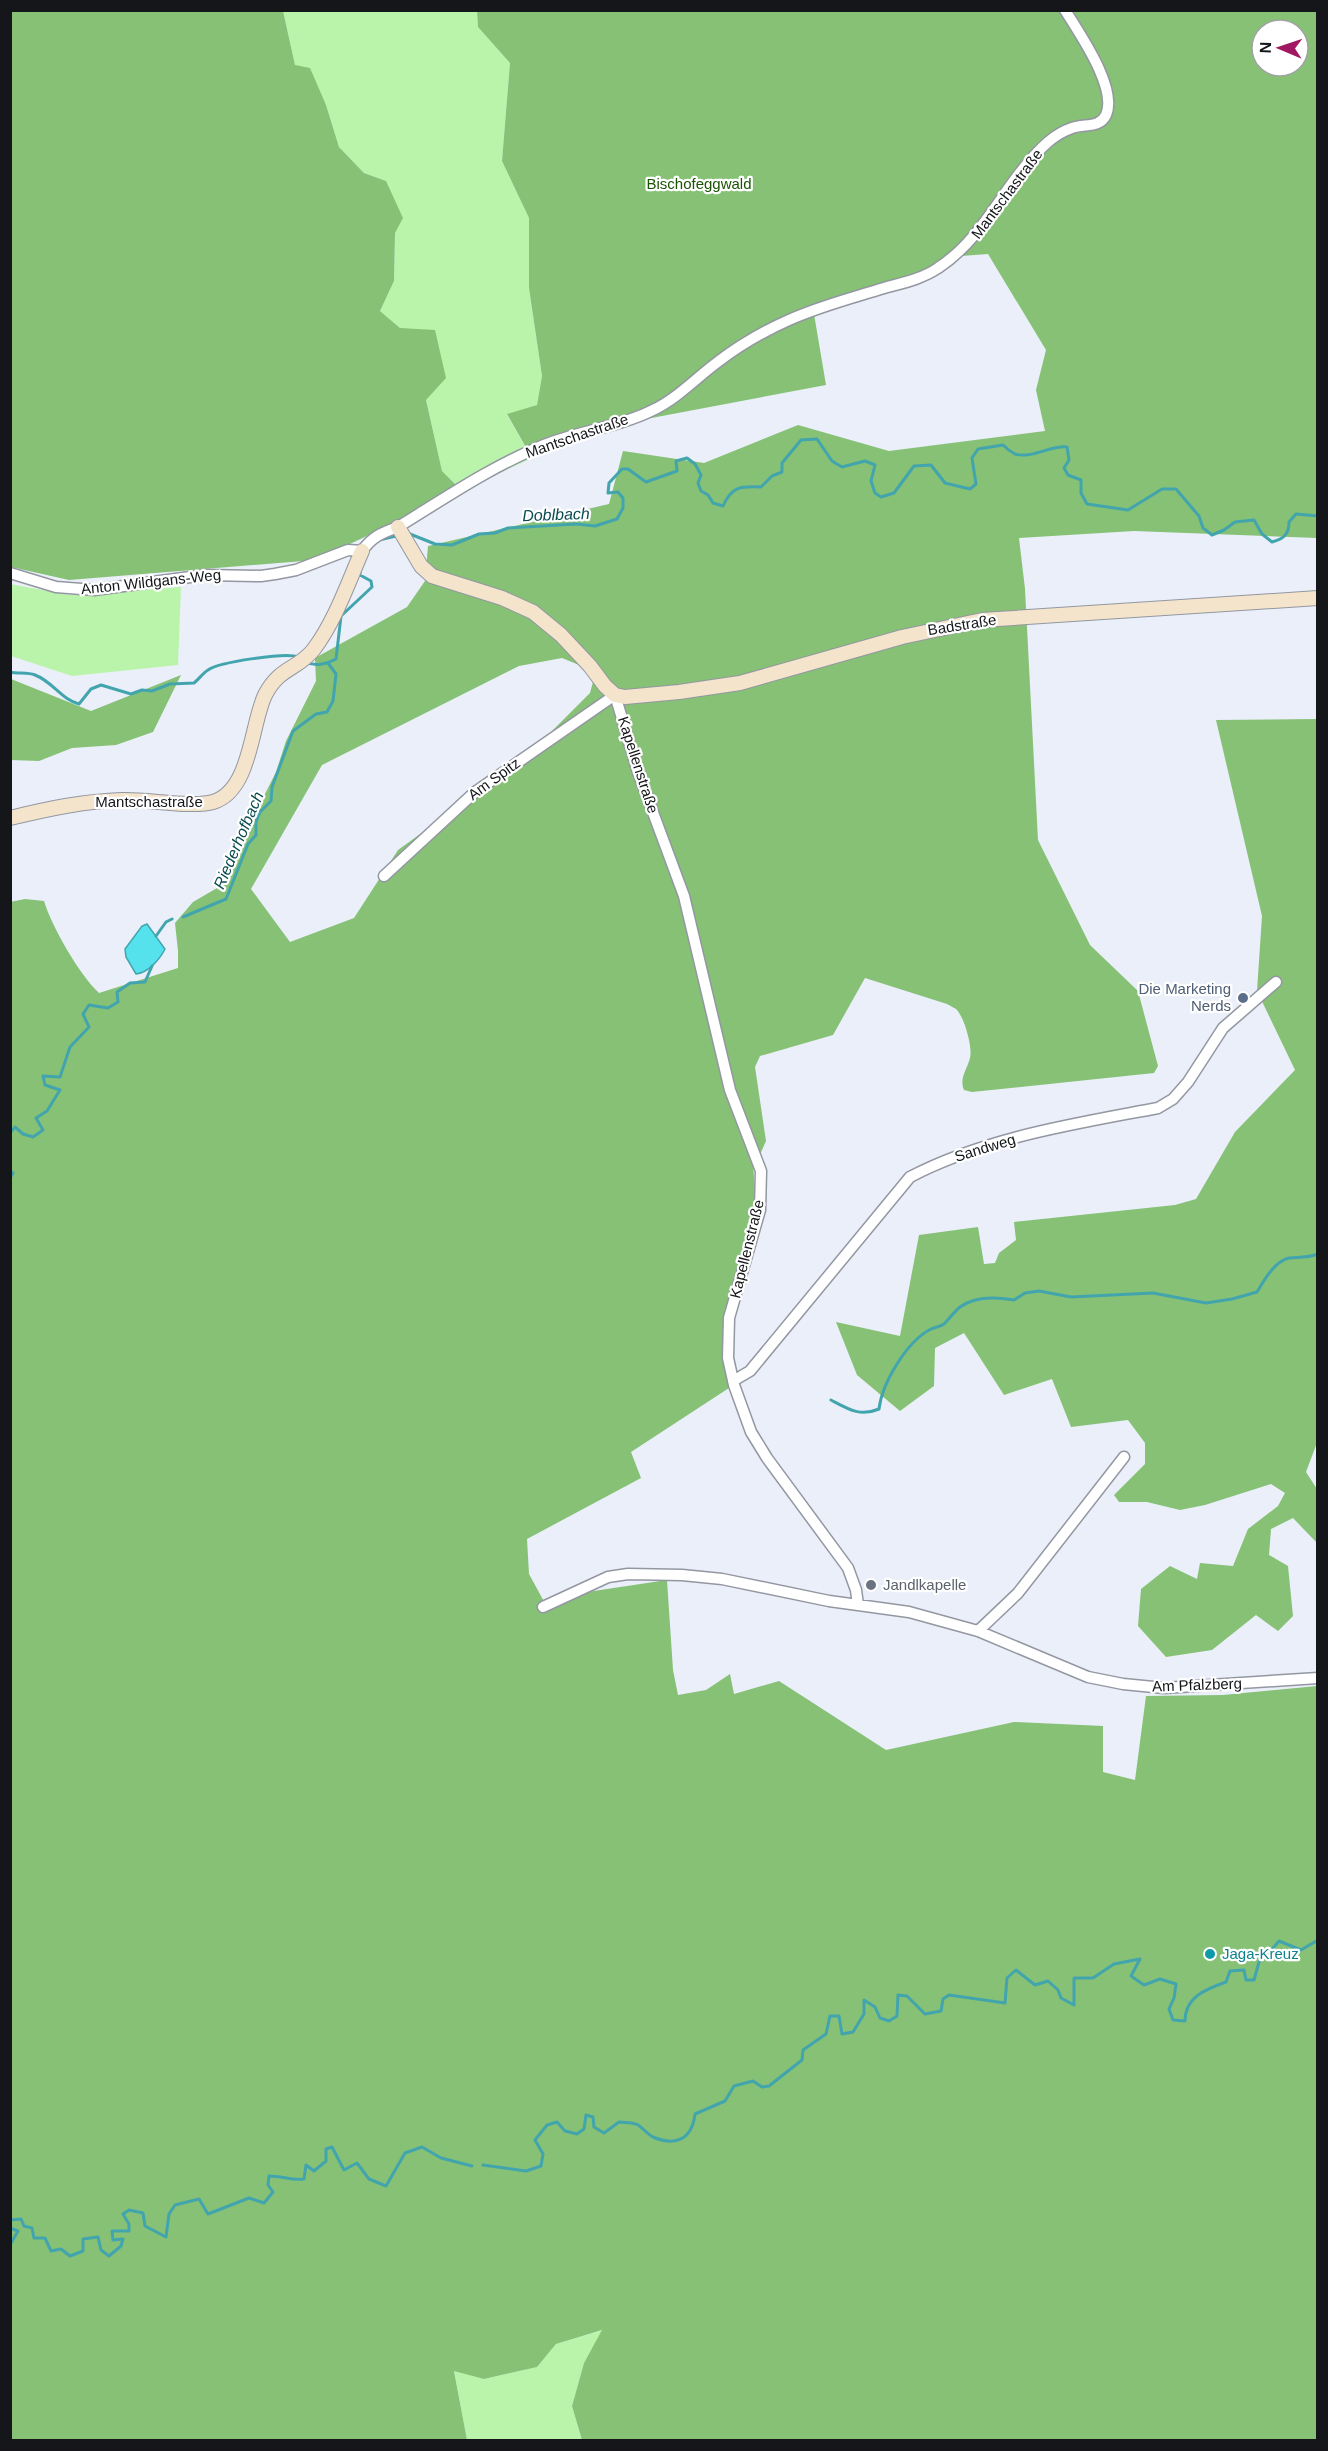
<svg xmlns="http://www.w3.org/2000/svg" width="1328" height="2451" viewBox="0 0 1328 2451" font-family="Helvetica,sans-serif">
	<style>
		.green { fill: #baf4aa }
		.forest { fill: #86c176; fill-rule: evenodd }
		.water { fill: #55e2ed; stroke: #42a5ad; stroke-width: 1.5 }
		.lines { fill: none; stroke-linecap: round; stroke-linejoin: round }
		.stream { stroke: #42a5ad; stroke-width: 3 }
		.street-casing { stroke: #9397a1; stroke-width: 13 }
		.secondary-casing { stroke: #9397a1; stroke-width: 16 }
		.street { stroke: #fff; stroke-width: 10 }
		.secondary { stroke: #f4e4cb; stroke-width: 14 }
		.service-dot { fill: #5c6f8a; stroke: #fff; stroke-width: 2 }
		.worship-dot { fill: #6b7280; stroke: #fff; stroke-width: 2 }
		.culture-dot { fill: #0f9aa8; stroke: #fff; stroke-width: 2 }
		.labels { text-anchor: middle; stroke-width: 4.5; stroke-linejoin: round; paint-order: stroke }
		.park-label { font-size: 15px; fill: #1b5304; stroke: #fff }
		.street-label { font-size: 15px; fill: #141619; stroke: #fff }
		.service-label { font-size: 15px; fill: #4e5e75; stroke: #fff; text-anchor: end }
		.worship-label { font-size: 15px; fill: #5b616d; stroke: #fff; text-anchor: start }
		.culture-label { font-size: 15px; fill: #0d838f; stroke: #fff; text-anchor: start }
		.water-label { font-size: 16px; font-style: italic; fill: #0a4b4f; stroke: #fff }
	</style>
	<rect width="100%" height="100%" fill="#eaeffa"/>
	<path class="green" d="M283,11h194l1,16 32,36 -8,98 27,57v70l13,88 -5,29 -30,10 25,43 -70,33 -20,-20 -16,-71 -26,-72 -20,-17 14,-30 1,-48 -9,-52 -22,-8 -25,-26 -13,-42 -31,-40z
		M10,584l60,11 111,-8 -3,78 -106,11 -61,-20z
		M603,2330l-19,33 -12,43 10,34h-115l-13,-70 30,9 53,-12 19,-23z"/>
	<path class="forest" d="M11,11h272l12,54 15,3 16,37 13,42 25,26 22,8 17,37 -8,15 -1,48 -14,30 20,17 35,2 11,48 -20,22 16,71 20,20 -146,69 -247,20 -58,-13z
		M477,11h840v527l-183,-7 -115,7 6,51 13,251 52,105 48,46 20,75 -4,7 -182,19 -8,-2c-5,-12 3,-20 6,-32 3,-10 -6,-42 -14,-49 -3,-2 -6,-3 -9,-5l-82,-26 -32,57 -73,21 -5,11 11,74 -8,18 -5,4 3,43 -33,114 2,44 4,24 -98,64 10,26 -114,61 2,35 18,33 40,-15 80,-12 6,90 5,25 28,-5 24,-16 4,20 45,-13 107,69 128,-28 89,4v46l32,8 11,-84 77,-1 94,-9v754h-735l-10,-34 12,-43 18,-33 -46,14 -19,23 -53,12 -30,-8 13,69h-456l-1,-1538 15,-3 19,2c8,26 35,73 55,92l79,-25v-17l-3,-28 18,-21 24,-14 13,-18 10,-26 36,-72 10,-31 30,-60 -1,-23 92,-51 18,-26 3,-35 181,-42 14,-53 81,12 94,-38 91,26 156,-20 -9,-41 10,-40 -58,-96 -27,2 -147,58 12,71 -233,44 -61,29 -25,-44 30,-9 5,-29 -13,-88v-70l-27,-57 8,-98 -32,-36zM1262,30h36v36h-36zM562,658l22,9 10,11 -4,15 -66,66 -126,91 -44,68 -64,24 -39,-53 71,-124 197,-99z
		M181,675l-28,57 -37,13 -44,3 -33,13 -28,-1v-81l80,32z
		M1317,719l1,721 -12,32 11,17v54l-24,-25 -22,11 -2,26 19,11 5,50 -15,15 -22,-16 -44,35 -46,7 -28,-31 3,-37 29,-23 27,13 3,-16 33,3 15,-37 30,-23 7,-13 -14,-9 -66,21 -25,5 -33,-8h-28l-5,-7 31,-31v-21l-17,-23 -57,7 -19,-48 -48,16 -40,-62 -29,15 -1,38 -34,25 -43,-36 -21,-53 64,14 19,-101 59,-8 6,37 11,-1 4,-10 17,-13 -2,-18 161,-17 21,-6 39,-67 60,-62 -38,-79 5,-75 -46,-196z"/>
	<path class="water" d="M147,924l18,25c-5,10 -17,24 -29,25l-10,-17 -1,-8 17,-23z"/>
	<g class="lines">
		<path class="stream" d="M410,534l25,10 17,1 27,-11 16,-1 13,-5 68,-4 19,2 22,-7 6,-11v-10l-5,-6 -10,1 1,-10 13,-14h6l18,13 31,-11 -1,-10 11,-3 8,6 6,11 -3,8 3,8 7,4 5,8 10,3c9,-20 18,-20 38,-19l11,-11 10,-4v-9l19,-23 16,-1 15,22 10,6 23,-6 10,4 -4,16 4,12 6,4 13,-4 20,-27 17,-1 14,18 25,6 6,-5 -4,-26 6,-9 25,-4c3,3 8,7 12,9 17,5 36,-9 52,-7l2,13 -5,8 4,7 13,5v13l6,11 41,6 34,-21h14l23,27 4,12 9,7 12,-5 11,-8 19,-2 8,14 10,8c11,-3 17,-7 17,-20l7,-8 22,2
			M379,540l17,-4
			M306,662c9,5 21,2 30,-3l5,-43 31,-29 -1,-6 -11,-6v-6
			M10,672c8,2 17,0 25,3 17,6 27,25 44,29l12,-15 10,-4 30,9 11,-4 10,1 18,-7 24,-1c5,-4 9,-10 14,-13 11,-8 79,-18 90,-13
			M183,917l43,-18 22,-55 8,-9v-13l4,-10 11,-11 1,-14 21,-56 23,-17 11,-2 6,-11 3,-27 -8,-11
			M156,936l10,-14 6,-3
			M10,1133l5,-6 8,7 10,3 10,-7 -7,-12 11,-7 13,-21 -15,-5 -2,-9 17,1 10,-30 19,-20 -6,-13 6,-9 19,3 10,-6 -1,-10 13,-9 15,-1 7,-16
			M10,1171l3,2 -3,5
			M10,1204v2
			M831,1400c17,9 29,17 48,9 3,-26 28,-68 52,-80 4,-2 9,-2 13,-5 5,-5 10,-12 16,-17 15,-11 37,-10 54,-7l11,-7 14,-2 32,6 82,-4 53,10 26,-4 25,-7c7,-12 18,-31 32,-34 10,-1 19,0 29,-4
			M1273,1948l6,-7 22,9 17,-10
			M483,2165l43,6 15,-5 2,-12 -8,-14 12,-15 10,-3 8,9 12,3 7,-5 2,-14 7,2 1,10 10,6 15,-11c6,1 14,0 19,3 5,3 9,9 15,12 23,10 39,2 42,-23l30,-13 9,-15 19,-5 9,6 7,-1 33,-26 1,-10 23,-16 4,-18h9l3,18 11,-2 11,-18v-14l11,7 5,11 9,3 8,-5 1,-21 9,1 18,18 16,-3 2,-12 6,-4 56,8 2,-25 9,-8 19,15 13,-4 10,9 3,8 13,7v-27h19l21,-14 26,-5 -9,17 13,9 16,-6 16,5 -2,14 -5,11 4,11 12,1c0,-24 21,-32 41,-39l4,-11 14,-1 2,10h8l5,-18 7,-7
			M10,2220l11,-1 3,7 8,2 2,10h11l6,13 10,-2 9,7 13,-5v-12l15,-2 3,13 8,6 12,-10 2,-7 -10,1 -1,-9h17v-7l-6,-10 6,-4 14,3 2,13 21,11 3,-23 6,-9 24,-6 9,15 41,-16 15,5 9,-11 -5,-7 1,-9c13,0 24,5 35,3l2,-14 8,6 12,-10v-12l6,-2 12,23 13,-7 12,16 17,7 19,-33 17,-6 19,11 31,8
			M10,2228l8,3 -8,14"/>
		<defs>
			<path id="street" d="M10,573l46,14 38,3 111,-15 56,1 14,-2 21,-4 52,-20 14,1c10,-14 19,-18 36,-24 47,-29 94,-61 146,-82 35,-14 75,-18 109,-35 25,-12 44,-33 66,-49 21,-16 45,-30 70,-41 31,-14 63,-22 95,-32 18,-5 38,-9 54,-20 49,-32 67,-88 110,-126 7,-6 15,-11 24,-14 12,-5 27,1 34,-13 12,-27 -27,-82 -41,-105
				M384,876l91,-84 140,-97 23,77 46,124 46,194 31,81 -1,39 -31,108 -1,40 6,27 17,47 16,26 81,110 8,22 2,15
				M733,1381l17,-10 160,-194c77,-40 164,-53 248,-69l15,-9 15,-17 35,-54 53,-46
				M543,1607l65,-30 20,-3 54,1 40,4 107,22 80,11 69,19 110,46 35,7 41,4 154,-10
				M978,1631l40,-38 106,-136"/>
			<path id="secondary" d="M398,527l23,39 11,10 70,22 31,14 28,23 29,31 15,20 10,9 10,2 54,-5 61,-9 162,-46 80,-17 336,-22
				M10,818c37,-9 74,-17 112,-18 25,-1 70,8 91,2 38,-11 38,-78 52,-107 15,-29 33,-25 49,-46 21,-28 34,-66 48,-98"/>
		</defs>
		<use href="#street" class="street-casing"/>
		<use href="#secondary" class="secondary-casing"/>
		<use href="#street" class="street"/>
		<use href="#secondary" class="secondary"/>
	</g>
	<circle class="service-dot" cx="1243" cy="998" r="6"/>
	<circle class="worship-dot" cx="871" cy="1585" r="6"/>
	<circle class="culture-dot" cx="1210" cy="1954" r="6"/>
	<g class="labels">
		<g class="park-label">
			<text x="699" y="189">Bischofeggwald</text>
		</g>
		<g class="street-label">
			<text transform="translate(1007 194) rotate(-53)" y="5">Mantschastraße</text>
			<text transform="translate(577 436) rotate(-19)" y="5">Mantschastraße</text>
			<text transform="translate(151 582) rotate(-6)" y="5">Anton Wildgans-Weg</text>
			<text transform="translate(962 625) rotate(-9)" y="5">Badstraße</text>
			<text transform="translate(638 765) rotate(72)" y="5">Kapellenstraße</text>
			<text transform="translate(494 779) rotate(-36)" y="5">Am Spitz</text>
			<text x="149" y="807">Mantschastraße</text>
			<text transform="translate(985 1148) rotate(-17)" y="5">Sandweg</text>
			<text transform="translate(747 1249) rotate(-76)" y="5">Kapellenstraße</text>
			<text transform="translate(1197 1685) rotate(-2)" y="5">Am Pfalzberg</text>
		</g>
		<g class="service-label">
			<text x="1231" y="994">Die Marketing<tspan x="1231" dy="17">Nerds</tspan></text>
		</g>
		<g class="worship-label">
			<text x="883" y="1590">Jandlkapelle</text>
		</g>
		<g class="culture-label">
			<text x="1222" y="1959">Jaga-Kreuz</text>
		</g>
		<g class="water-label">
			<text transform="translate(556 514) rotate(-2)" y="6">Doblbach</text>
			<text transform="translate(238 840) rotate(-67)" y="6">Riederhofbach</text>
		</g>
	</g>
	<rect width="1328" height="2451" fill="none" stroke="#141619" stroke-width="24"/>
	<g transform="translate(1280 48) rotate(272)"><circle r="28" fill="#ffffff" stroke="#a1a2a3" stroke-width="1.5"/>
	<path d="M0-4.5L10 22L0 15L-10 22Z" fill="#a11762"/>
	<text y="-9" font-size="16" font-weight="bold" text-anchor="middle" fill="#141619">N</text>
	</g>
</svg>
